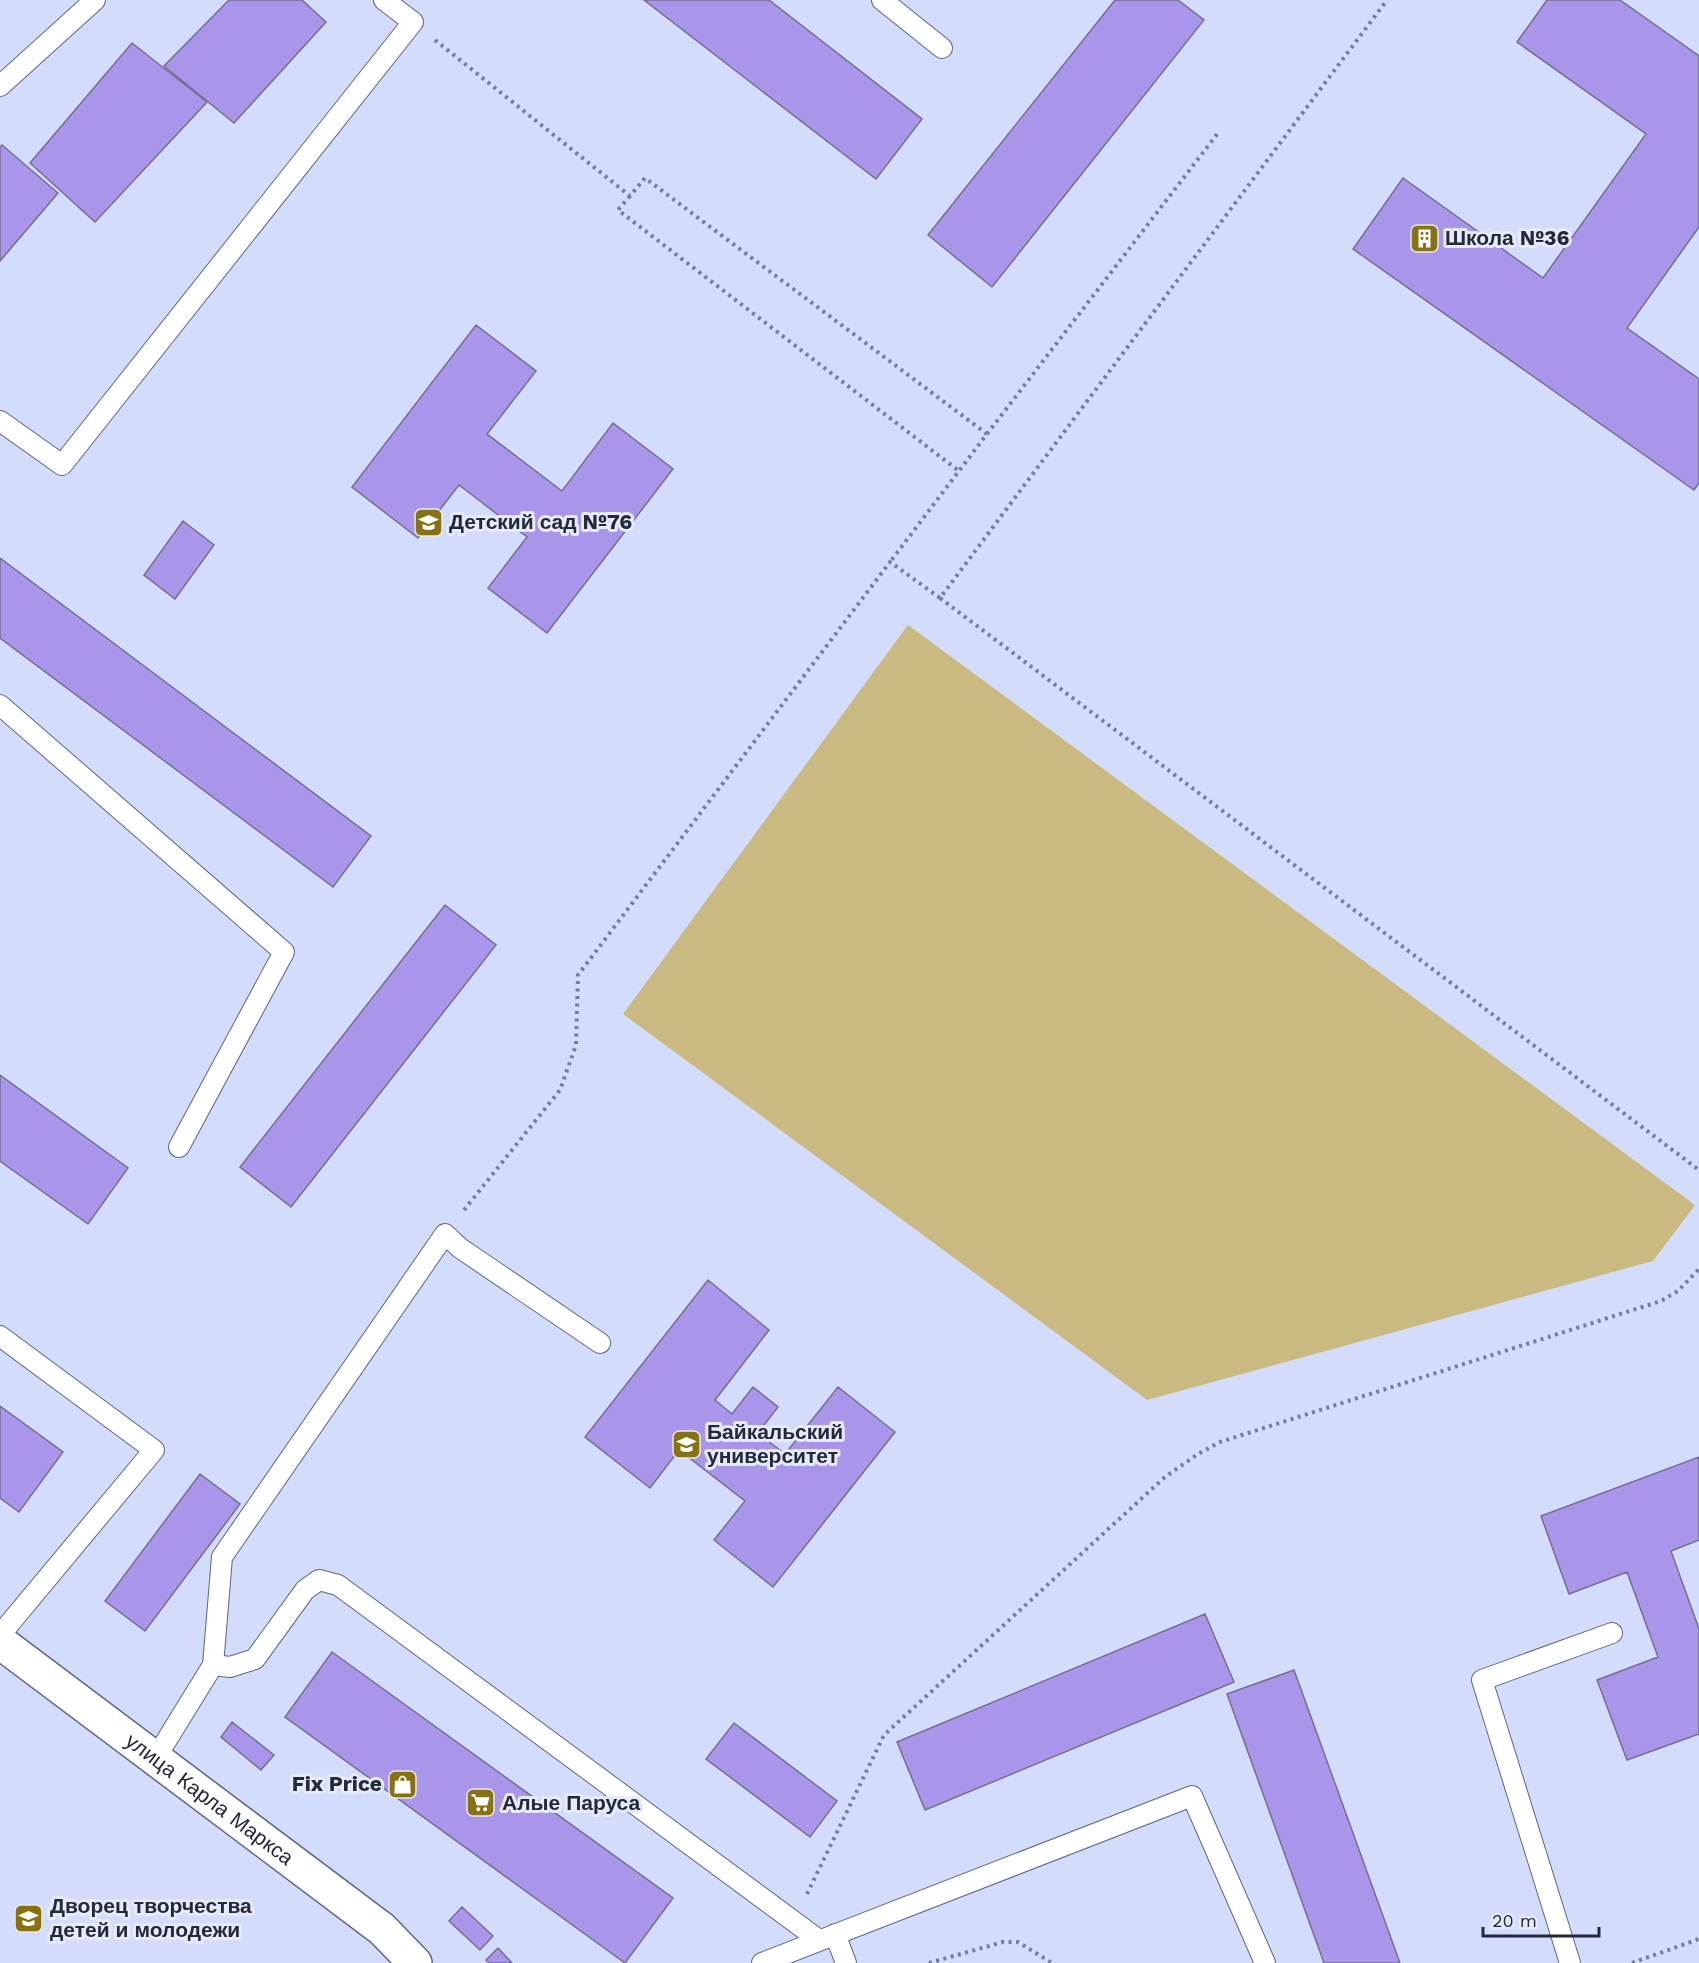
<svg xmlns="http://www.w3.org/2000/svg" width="1699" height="1963" viewBox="0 0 1699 1963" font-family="'Work Sans',sans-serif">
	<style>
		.green { fill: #cab981 }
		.building { fill: #a995ea; stroke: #756e92; stroke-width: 1.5 }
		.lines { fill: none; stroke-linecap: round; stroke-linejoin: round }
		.lane-casing { stroke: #5d6588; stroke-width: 22 }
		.street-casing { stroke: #5d6588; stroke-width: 36 }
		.path { stroke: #777d94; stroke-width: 4; stroke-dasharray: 3 4.5; stroke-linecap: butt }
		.lane { stroke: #fff; stroke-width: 20 }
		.street { stroke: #fff; stroke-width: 33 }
		.labels { text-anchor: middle; stroke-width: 6; stroke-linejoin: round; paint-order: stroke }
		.poi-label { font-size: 21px; font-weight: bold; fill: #242837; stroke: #e6eafa; text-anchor: start }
		.street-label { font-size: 21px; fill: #242837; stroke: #e6eafa }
	</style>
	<rect width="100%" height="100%" fill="#d4dcfc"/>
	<path class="green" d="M908,625l787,580 -42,56 -506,139 -524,-386z"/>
	<path class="building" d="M229,0h73l24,22 -92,101 -70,-57z
		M644,0h125l153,119 -46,60z
		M1115,0h63l26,20 -212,267 -64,-52z
		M1547,0h73l79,56v171l-72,101 72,51v104l-5,7 -341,-241 50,-71 140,100 103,-144 -129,-92z
		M132,43l75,59 -112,120 -65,-59z
		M2,145l56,48 -58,68v-114z
		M476,325l60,46 -49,63 75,57 51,-68 60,46 -126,164 -59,-45 39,-51 -68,-52 -41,53 -66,-51z
		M183,521l31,24 -39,54 -31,-24z
		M0,558l371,278 -38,51 -333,-249z
		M445,905l51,40 -205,262 -51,-40z
		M0,1075l128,93 -40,56 -88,-63z
		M708,1280l61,50 -54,70 17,14 21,-27 25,20 -20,26 27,21 53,-67 57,45 -122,155 -59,-47 31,-39 -66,-51 -29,38 -65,-51z
		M0,1406l63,46 -44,60 -19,-14z
		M1699,1457v83l-28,11 28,78v105l-72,26 -30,-80 61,-23 -31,-85 -58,22 -28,-78z
		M200,1474l40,30 -95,127 -40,-30z
		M1205,1614l29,68 -309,128 -28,-68z
		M332,1652l341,246 -48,65 -340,-246z
		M1294,1670l106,293h-76l-97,-269z
		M232,1722l42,33 -13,15 -40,-33z
		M734,1723l103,78 -27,36 -104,-78z
		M462,1907l31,29 -13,14 -31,-29z
		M498,1948l14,15h-23l-3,-3z"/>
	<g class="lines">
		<defs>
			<path id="lane" d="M882,0l60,48
				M0,86l95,-86
				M0,421l62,44 351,-443 -29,-22
				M0,705l284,247 -105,195
				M0,1336l154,114 -154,185
				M213,1665l17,2 25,-8 50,-69 14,-10 19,5 481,355
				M155,1759l58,-94 9,-108 223,-323 15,14 140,95
				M835,1934l11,29
				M762,1963l430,-167 73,167
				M1570,1963l-88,-283 130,-47"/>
			<g id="street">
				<path id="s1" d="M0,1642l382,287 33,34"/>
			</g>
		</defs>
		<use href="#lane" class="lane-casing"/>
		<use href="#street" class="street-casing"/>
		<path class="path" d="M435,40l195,156 15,-18 342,256 -97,128
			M630,196l-12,14 341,261
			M987,434l231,-301
			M940,598l759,572
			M464,1210l96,-120 16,-45 2,-70 312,-413 50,36 447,-598
			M807,1894l77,-159 281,-258 33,-23 22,-12 441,-141 17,-10 21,-22
			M929,1963l74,-21h15l34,21
			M1632,1963l67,-24"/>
		<use href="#lane" class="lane"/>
		<use href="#street" class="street"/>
	</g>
	<defs>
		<symbol id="building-square" viewBox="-11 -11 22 22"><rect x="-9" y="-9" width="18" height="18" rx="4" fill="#887113" stroke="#e6eafa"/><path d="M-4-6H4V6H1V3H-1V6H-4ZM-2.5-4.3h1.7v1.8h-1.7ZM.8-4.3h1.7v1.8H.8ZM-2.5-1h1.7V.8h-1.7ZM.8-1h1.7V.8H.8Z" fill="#fff"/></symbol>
		<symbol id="school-square" viewBox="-11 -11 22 22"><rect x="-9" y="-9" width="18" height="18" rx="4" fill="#887113" stroke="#e6eafa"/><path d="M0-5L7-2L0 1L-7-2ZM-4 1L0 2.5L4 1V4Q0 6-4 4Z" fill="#fff"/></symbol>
		<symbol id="university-square" viewBox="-11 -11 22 22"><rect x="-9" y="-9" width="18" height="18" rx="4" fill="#887113" stroke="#e6eafa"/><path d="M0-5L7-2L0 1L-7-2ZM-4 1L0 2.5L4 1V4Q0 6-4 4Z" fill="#fff"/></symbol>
		<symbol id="shop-square" viewBox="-11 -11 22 22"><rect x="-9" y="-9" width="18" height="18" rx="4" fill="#887113" stroke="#e6eafa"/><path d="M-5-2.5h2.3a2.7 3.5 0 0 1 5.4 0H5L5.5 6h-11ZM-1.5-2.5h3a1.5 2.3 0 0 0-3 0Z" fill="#fff"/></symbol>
		<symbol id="supermarket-square" viewBox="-11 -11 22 22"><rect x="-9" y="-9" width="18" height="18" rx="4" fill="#887113" stroke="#e6eafa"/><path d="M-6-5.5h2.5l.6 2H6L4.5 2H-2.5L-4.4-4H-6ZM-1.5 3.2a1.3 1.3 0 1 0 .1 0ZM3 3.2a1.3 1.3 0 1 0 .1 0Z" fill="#fff"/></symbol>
	</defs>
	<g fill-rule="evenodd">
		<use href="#building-square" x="1408" y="222" width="33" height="33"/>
		<use href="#school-square" x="412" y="506" width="33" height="33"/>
		<use href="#university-square" x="670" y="1428" width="33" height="33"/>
		<use href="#shop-square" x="386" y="1768" width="33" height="33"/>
		<use href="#supermarket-square" x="464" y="1786" width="33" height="33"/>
		<use href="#school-square" x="12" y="1902" width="33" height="33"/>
	</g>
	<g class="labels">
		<g class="poi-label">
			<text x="1445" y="245">Школа №36</text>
			<text x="449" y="529">Детский сад №76</text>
			<text x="707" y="1439">Байкальский<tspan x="707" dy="24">университет</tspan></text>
			<text x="382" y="1791" text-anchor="end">Fix Price</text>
			<text x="502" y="1810">Алые Паруса</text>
			<text x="50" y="1913">Дворец творчества<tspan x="50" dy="24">детей и молодежи</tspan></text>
		</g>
		<g class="street-label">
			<text dy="7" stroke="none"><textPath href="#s1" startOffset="262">улица Карла Маркса</textPath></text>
		</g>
	</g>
	<path d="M1483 1927v9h116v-9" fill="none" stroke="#242837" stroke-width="3"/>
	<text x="1492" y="1927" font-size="18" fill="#242837" stroke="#e6eafa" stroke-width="4.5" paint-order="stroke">20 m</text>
</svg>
